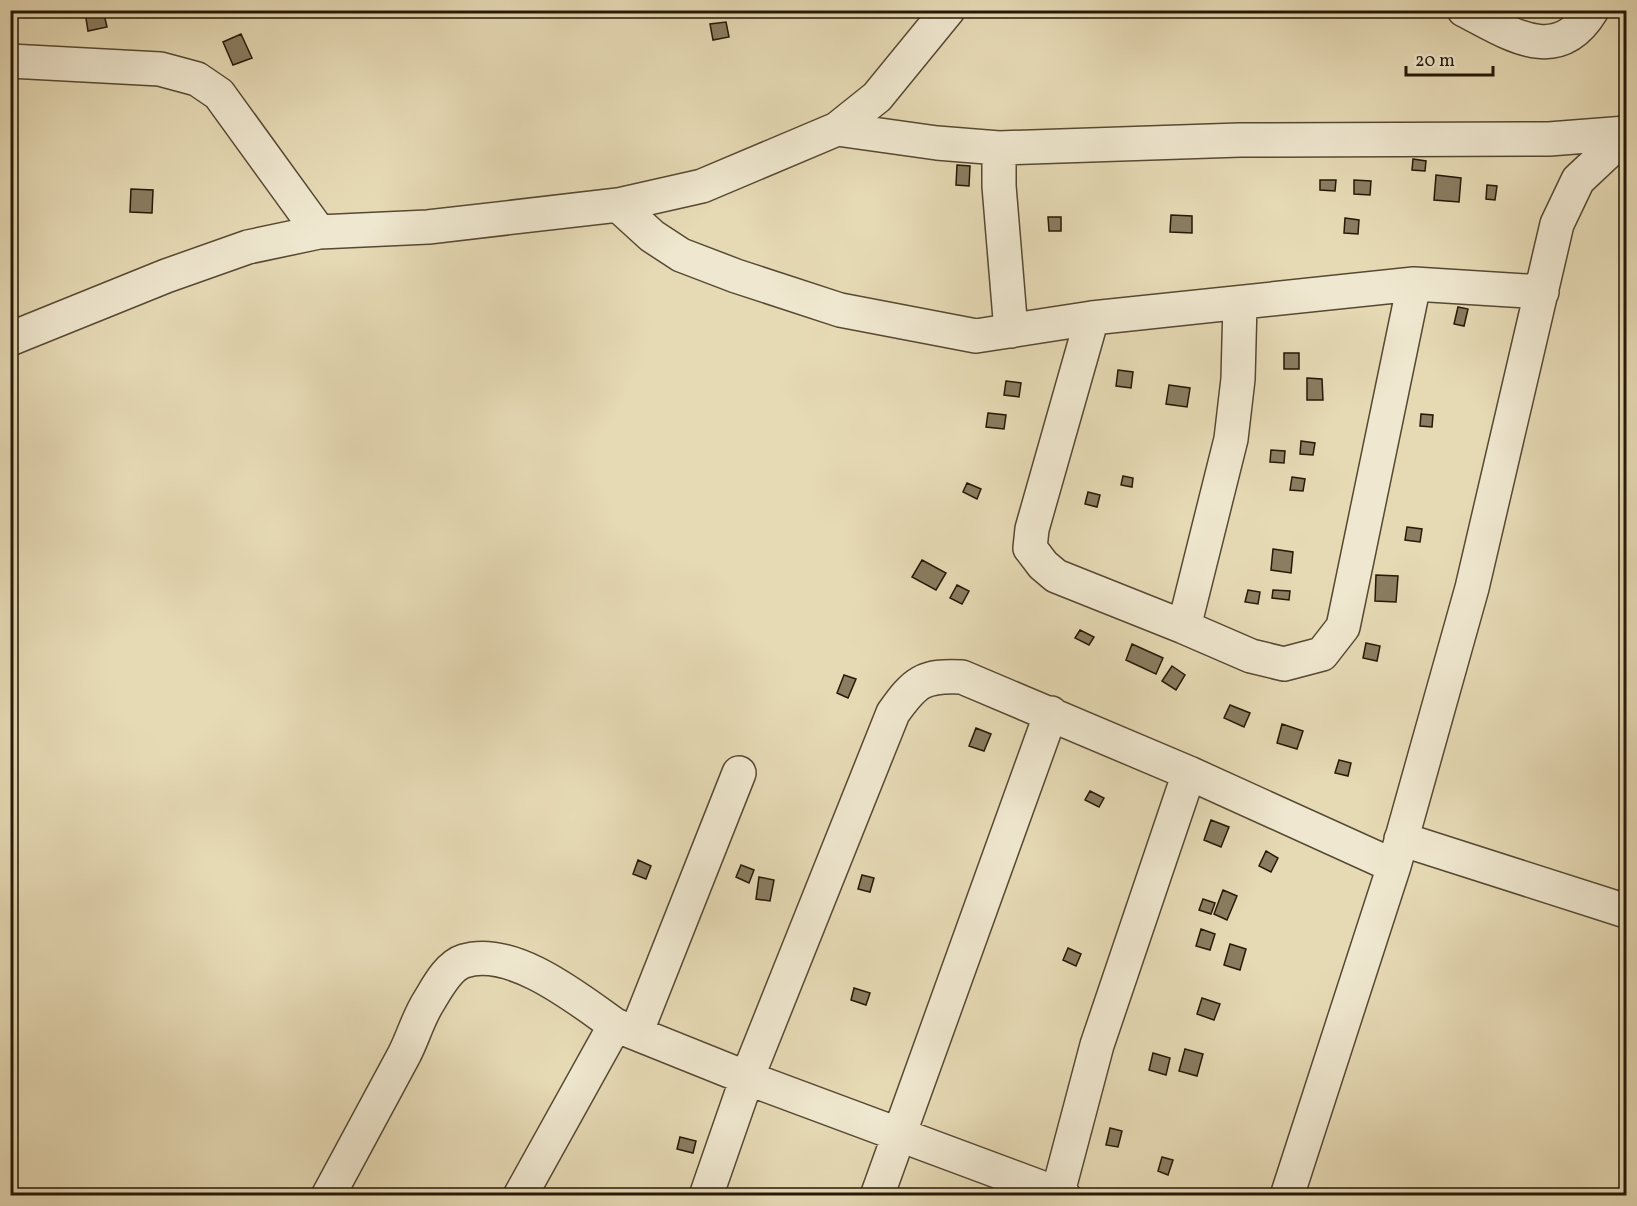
<svg xmlns="http://www.w3.org/2000/svg" width="1637" height="1206" viewBox="0 0 1637 1206" font-family="Vollkorn,serif">
	<style>
		.building { fill: #8a7d61; stroke: #261906; stroke-width: 1.5 }
		.lines { fill: none; stroke-linecap: round; stroke-linejoin: round }
		.minor-casing { stroke: #564932; stroke-width: 36 }
		.minor { stroke: #efe7cf; stroke-width: 33 }
	</style>
	<rect width="100%" height="100%" fill="#e6dab5"/>
	<filter id="stains"><feTurbulence type="fractalNoise" baseFrequency=".00333" numOctaves="4"/><feColorMatrix values="0 0 0 0 .2 0 0 0 0 .09 0 0 0 0 .02 0 0 0 .5 -.17"/></filter>
	<radialGradient id="worn" r=".72"><stop offset=".6" stop-color="#630" stop-opacity="0"/><stop offset="1" stop-color="#630" stop-opacity=".3"/></radialGradient>
	<path class="building" d="M59,10h22l1,3 -21,4z
		M103,10l4,17 -19,4 -3,-19z
		M726,22l3,15 -16,3 -3,-16z
		M241,34l11,24 -19,7 -10,-23z
		M1413,159l13,2 -1,10 -13,-1z
		M957,165l13,1 -1,20 -13,-1z
		M1436,175l25,3 -2,24 -25,-2z
		M1320,180h16l-1,11 -15,-1z
		M1354,180l17,1 -1,14 -16,-1z
		M1487,185l10,1 -2,14 -9,-1z
		M131,189l22,1 -1,23 -22,-1z
		M1171,215l21,1v17l-22,-1z
		M1048,217h13v14h-12z
		M1345,218l14,2 -1,14 -14,-1z
		M1458,307l10,2 -4,17 -10,-2z
		M1284,353h15v16h-15z
		M1118,370l15,2 -2,16 -15,-2z
		M1307,378l15,1 1,21h-16z
		M1006,381l15,2 -2,14 -15,-2z
		M1169,385l21,3 -3,19 -21,-3z
		M988,413l18,2 -2,14 -18,-2z
		M1421,414l12,1 -1,12 -12,-1z
		M1301,441l14,2 -2,12 -13,-1z
		M1271,450l14,1 -1,12 -14,-1z
		M1123,476l10,2 -1,9 -11,-2z
		M1292,477l13,2 -2,12 -13,-1z
		M967,483l14,6 -4,10 -14,-7z
		M1088,492l12,3 -3,12 -12,-3z
		M1407,527l15,2 -2,13 -15,-2z
		M1273,549l20,3 -2,21 -20,-3z
		M922,560l24,13 -10,17 -24,-13z
		M1376,575l22,1 -2,26 -21,-1z
		M957,585l12,6 -7,13 -12,-6z
		M1248,590l12,2 -2,12 -13,-2z
		M1273,590l17,1 -1,9 -17,-2z
		M1080,630l14,7 -5,8 -14,-7z
		M1366,643l14,3 -3,15 -14,-3z
		M1132,644l31,14 -7,16 -30,-14z
		M1172,666l13,9 -9,15 -14,-9z
		M844,675l12,4 -8,19 -11,-5z
		M1230,705l20,8 -6,14 -20,-9z
		M1282,724l21,7 -6,18 -20,-6z
		M976,728l15,6 -7,17 -15,-5z
		M1339,760l12,3 -3,13 -13,-3z
		M1090,791l14,7 -5,9 -14,-7z
		M1211,820l18,7 -8,20 -17,-7z
		M1266,851l12,7 -7,14 -12,-6z
		M638,860l13,6 -5,13 -13,-5z
		M741,865l13,5 -5,13 -13,-6z
		M862,875l12,3 -4,14 -12,-3z
		M759,877l15,3 -4,21 -14,-2z
		M1223,890l14,6 -10,24 -13,-6z
		M1203,899l12,4 -4,11 -12,-4z
		M1201,929l14,5 -5,16 -14,-4z
		M1230,944l16,5 -6,21 -16,-5z
		M1068,948l13,6 -5,12 -13,-6z
		M854,988l16,5 -4,12 -15,-5z
		M1202,998l18,6 -6,16 -17,-6z
		M1185,1049l18,5 -6,22 -18,-5z
		M1153,1053l17,5 -4,17 -17,-5z
		M1110,1128l12,3 -4,16 -12,-2z
		M680,1137l16,4 -3,12 -16,-4z
		M1162,1157l11,3 -5,15 -10,-4z"/>
	<g class="lines">
		<defs>
			<path id="minor" d="M1464,10c45,23 93,58 128,0
				M10,61l150,8 37,10 22,15 100,138
				M837,129l100,14 62,5 241,-8 309,-1 77,-6
				M999,148v38l12,145
				M618,205l34,31 29,19 55,21 104,34 136,26 116,-18 322,-34 128,8
				M1092,318l-60,211 -2,19 13,17 13,11 128,51 67,29 33,8 38,-10 21,-27 71,-343
				M10,339l156,-63 82,-29 71,-15 109,-5 190,-22 84,-19 135,-57 40,-32 71,-87
				M1184,627l47,-188 7,-60 2,-76
				M1401,839l225,72
				M636,1033l103,-260
				M328,1196c25,-47 51,-94 76,-141 9,-17 14,-37 25,-54 8,-13 19,-35 35,-40 49,-15 114,38 151,64
				M520,1196l95,-171 132,53 317,118
				M706,1196l41,-118 146,-365c22,-31 30,-38 69,-36l227,96 205,93
				M877,1196l174,-483
				M1057,1196l40,-151 92,-272
				M1287,1196l107,-330 78,-278 85,-364 21,-44 48,-45"/>
		</defs>
		<use href="#minor" class="minor-casing"/>
		<use href="#minor" class="minor"/>
	</g>
	<rect width="1637" height="1206" fill="none" stroke="#e6dab5" stroke-width="36"/>
	<rect x="12" y="12" width="1613" height="1182" fill="none" stroke="#261906" stroke-width="3"/>
	<rect x="18" y="18" width="1601" height="1170" fill="none" stroke="#261906" stroke-width="1.5"/>
	<path d="M1406 66v9h87v-9" fill="none" stroke="#261906" stroke-width="3"/>
	<text x="1415" y="66" font-size="18" fill="#261906" stroke="#efe7cf" stroke-width="4.5" paint-order="stroke">20 m</text>
	<rect width="100%" height="100%" filter="url(#stains)"/>
	<rect width="100%" height="100%" fill="url(#worn)"/>
</svg>
